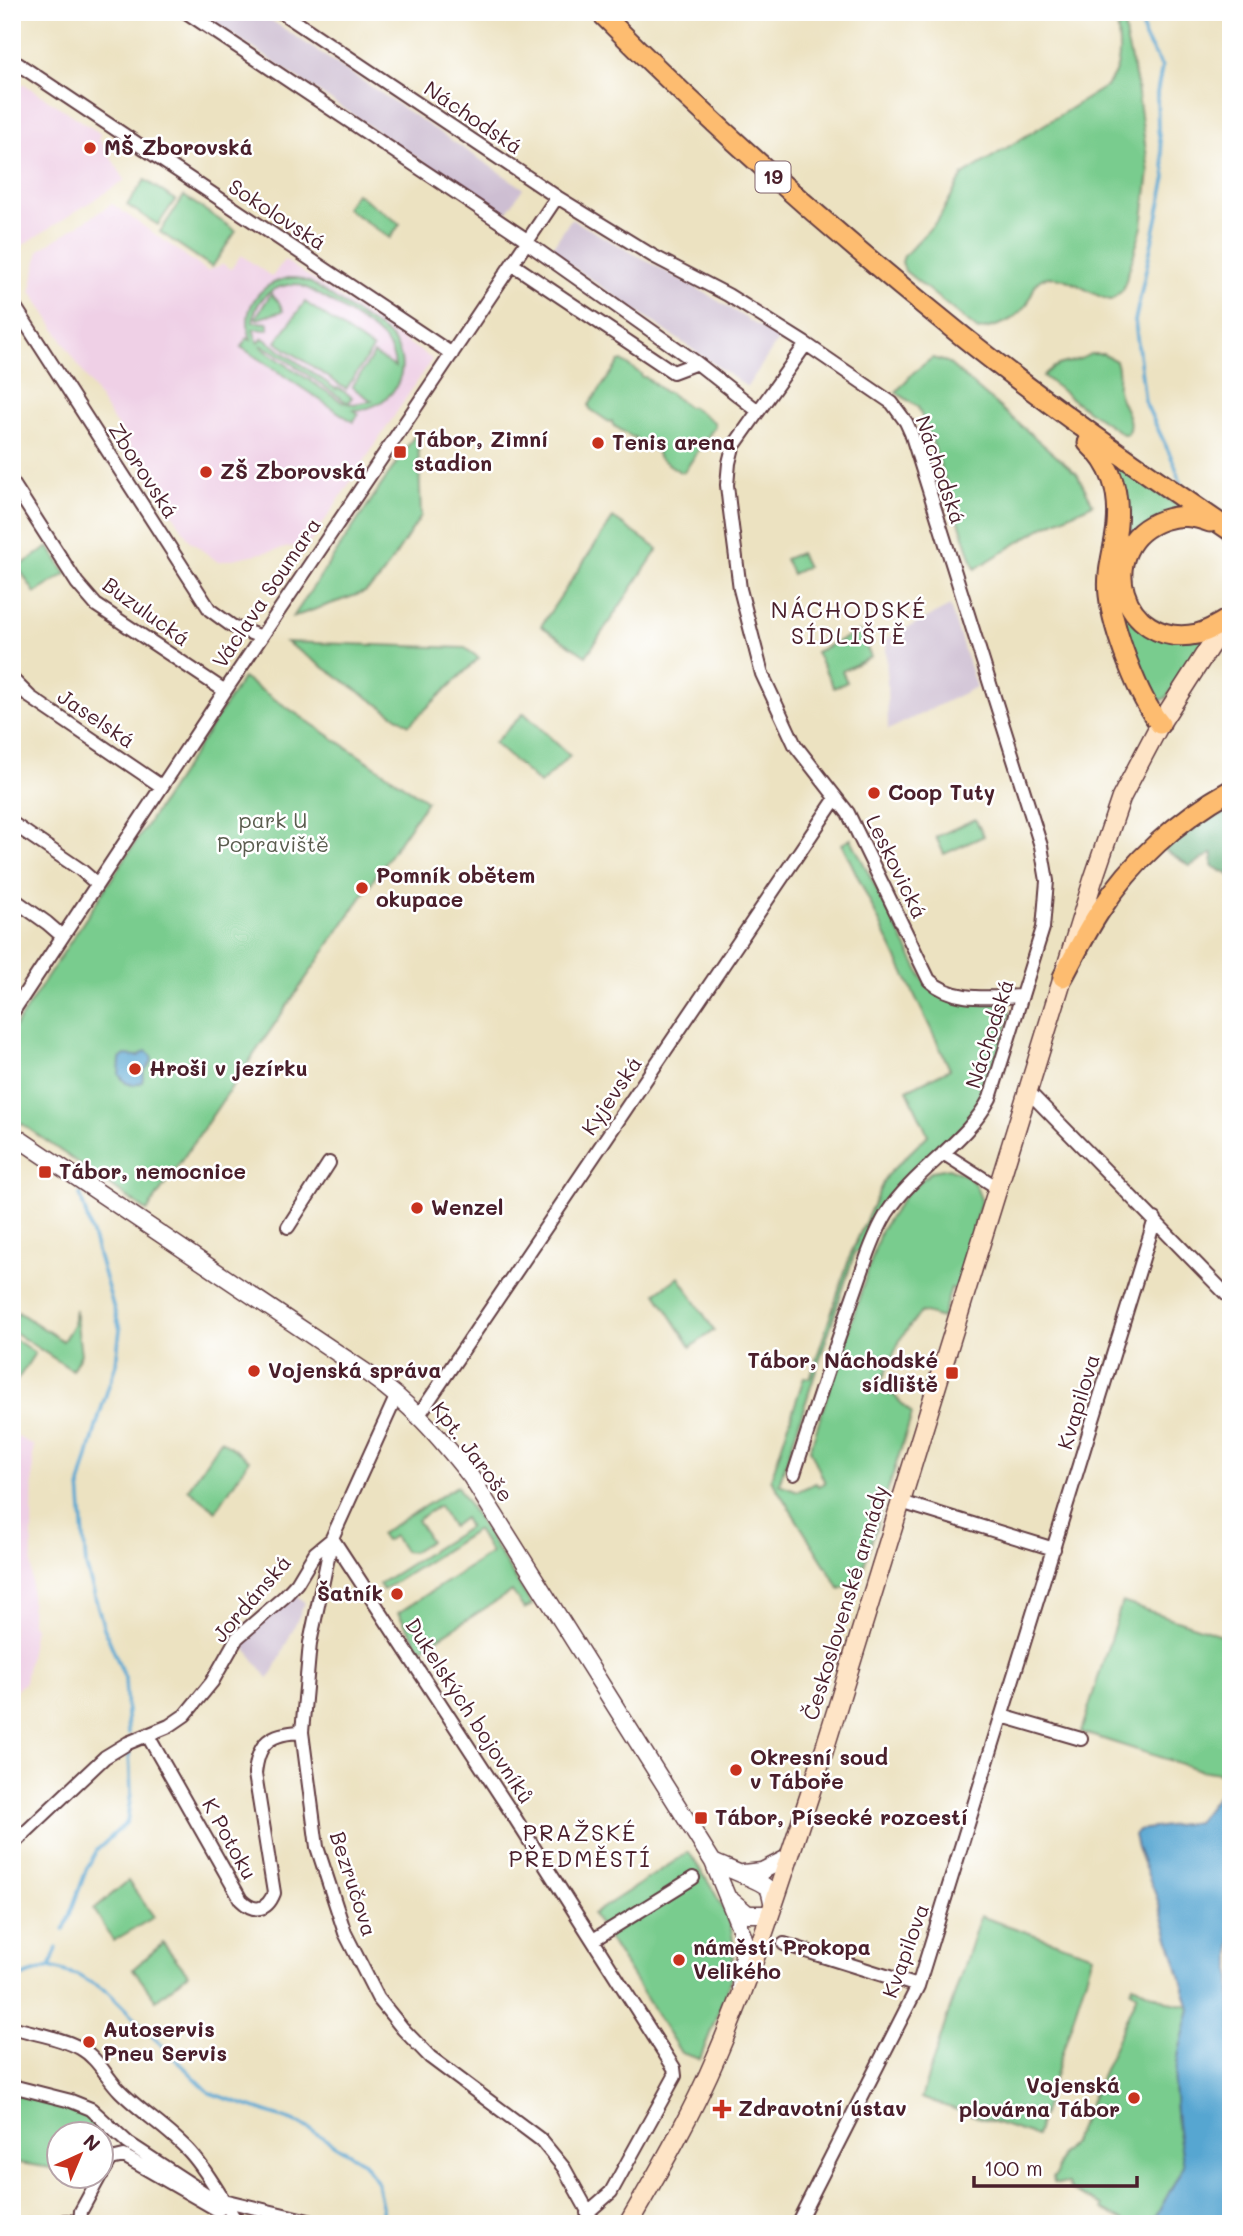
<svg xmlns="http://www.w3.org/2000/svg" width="1243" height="2236" viewBox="0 0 1243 2236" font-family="Mali,sans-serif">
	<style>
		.built { fill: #efd0e6 }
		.industrial { fill: #cdbed2 }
		.green { fill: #79cc8e; stroke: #62765c; stroke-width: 2; fill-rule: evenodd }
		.forest { fill: #62b079; stroke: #566852; stroke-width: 2 }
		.water { fill: #57a6d1; stroke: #50627e; stroke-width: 2 }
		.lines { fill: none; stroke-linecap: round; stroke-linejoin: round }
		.stream { stroke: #57a6d1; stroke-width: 3.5 }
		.minor-casing { stroke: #623c42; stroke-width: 16 }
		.tertiary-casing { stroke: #623c42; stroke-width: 19 }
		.secondary-casing { stroke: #623c42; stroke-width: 21 }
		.primary-casing { stroke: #623c42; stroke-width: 23 }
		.minor { stroke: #fff; stroke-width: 12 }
		.tertiary { stroke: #fff; stroke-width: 16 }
		.secondary { stroke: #fee4c6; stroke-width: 18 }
		.primary { stroke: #fdbc70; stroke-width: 19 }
		.poi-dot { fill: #c8321e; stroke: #fff; stroke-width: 2.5 }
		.labels { text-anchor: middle; stroke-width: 5; stroke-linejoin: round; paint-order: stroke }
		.shield { fill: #fff; stroke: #80626b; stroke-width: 2 }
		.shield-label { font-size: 19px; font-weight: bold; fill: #4a1f2b }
		.street-label { font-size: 21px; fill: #4a1f2b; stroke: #fff }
		.poi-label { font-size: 21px; font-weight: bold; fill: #4a1f2b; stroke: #fff; text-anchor: start }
		.park-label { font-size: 21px; fill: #5a5c4e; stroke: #fff }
		.neighbourhood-label { font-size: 23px; letter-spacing: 2px; fill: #4a1f2b; stroke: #fff }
	</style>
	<rect width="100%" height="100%" fill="#fff"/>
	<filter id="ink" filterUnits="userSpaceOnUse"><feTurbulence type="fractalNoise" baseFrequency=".0143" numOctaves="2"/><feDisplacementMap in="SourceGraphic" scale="14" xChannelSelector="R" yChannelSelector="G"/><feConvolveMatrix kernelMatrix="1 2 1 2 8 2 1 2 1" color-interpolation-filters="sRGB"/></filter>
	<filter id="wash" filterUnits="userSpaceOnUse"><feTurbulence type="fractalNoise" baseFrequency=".00686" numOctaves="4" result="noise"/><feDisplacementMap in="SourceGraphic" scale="28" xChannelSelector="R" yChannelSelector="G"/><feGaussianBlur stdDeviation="1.57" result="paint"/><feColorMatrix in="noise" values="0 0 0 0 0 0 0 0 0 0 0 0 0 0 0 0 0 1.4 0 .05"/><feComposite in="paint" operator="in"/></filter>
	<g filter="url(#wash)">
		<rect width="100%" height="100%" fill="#ece2c1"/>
		<path class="built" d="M24,84l77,50 -2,4 26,42 -113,72v-165z
			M112,204l95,67 16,-7 8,5 10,-14 31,22 12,-17 148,99 -122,184 -92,19 -28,-21 -159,-250 8,-41z
			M12,1434l21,11 -2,179 3,3 -9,55 -13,12z"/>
		<path class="industrial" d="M199,12h60l264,176 -19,28z
			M571,219l136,75 72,45 -32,48 -197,-136z
			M950,606l26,81 -88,43 -2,-91z
			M294,1593l11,10 -33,72 -4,3 -28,-37z"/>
		<path class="green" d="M1116,12h7l3,27 10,41 13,92 -7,55 -19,63 -12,10c-20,-4 -39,-23 -60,-23 -20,0 -16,18 -26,30 -12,15 -29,20 -47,23l-73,-59 -3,-9 2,-6 34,-36 25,-45 142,-88c21,-20 13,-48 11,-75z
			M145,180l30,20 -17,25 -31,-20z
			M356,193l44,31 -10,14 -44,-30z
			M184,196l52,35 -24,36 -52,-35z
			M288,278h9l14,5 75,50c33,30 10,76 -32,77l5,4 -6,8 -112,-75 6,-9 4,2c-10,-31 6,-55 37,-62zM296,284c15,3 80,45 89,57 7,8 9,16 10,26l-21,-13 -22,33 20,14 -18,3 -12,-2 -79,-53 -3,-4 15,7 73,51 4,-6 -14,-9 -2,1 -73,-51 -5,5 -5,-14 15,1v-7l-15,-1c2,-24 20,-37 43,-38z
			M271,294l8,8 4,9 -26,8 -1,-2z
			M305,302l68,47 -27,40 -70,-47z
			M1090,354h13l13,7c5,11 1,17 2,29 2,15 18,29 9,44h-4l-43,-29 -37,-29c19,-19 27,-9 47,-22z
			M932,358l15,4 130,112 16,30 -48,22 -70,43 -42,-125 -15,-37 -22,-15 17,-19z
			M622,361l19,13 1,3h3l20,15h3l20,15h4l22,15 1,4 -31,46h-4l-22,-15 -1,-5 -21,-12 -1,-3h-3l-19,-12 -1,-4 -3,1 -19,-13 -1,-4 30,-43z
			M415,435h3l3,81 -42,64 -14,12 -72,25z
			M1114,461l68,48 -58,33z
			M613,518l45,31 -72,107 -45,-30z
			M49,547l17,27 -31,19 -17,-26z
			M800,553l7,14 -15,7 -7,-15z
			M1118,596l4,11 83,34 -39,57 -4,2 -9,-1 -28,-67z
			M859,631l12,26 -29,14 5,11 -13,6 -18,-36z
			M286,642l179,6 14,10 -70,67z
			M243,678l184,123 -280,410 -135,-94v-86z
			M524,713l46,43 -30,28 -46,-41z
			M975,819l9,17 -40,18 -8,-17z
			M851,839l75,146c21,19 49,17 76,17l9,10c-9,31 -16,69 -33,97 -9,13 -23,24 -34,34 -34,32 -65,62 -80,107l-9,2 -76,232 19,7 18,-8 2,3 7,-3 -15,-34 71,-219 25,-36 26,-23 17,-3 18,8 8,8 6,15 -1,6 -24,84 -5,-1 -9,30 -20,-6 -3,2 -18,24 -20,44 31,32 -53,167 -19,8 -69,-110 33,-102 6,1 41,-125 35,-77 42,-41 -21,-45 43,-21 -108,-225z
			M679,1277l35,53 -23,17 -35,-54z
			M75,1309l6,45 -9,16 -60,-39v-9l6,-10 45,29 10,-16z
			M12,1337l23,16 -23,35z
			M221,1440l28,20 -33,51 -28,-22z
			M457,1486l75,119 -8,4 -12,-18 -91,58 -23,-36 93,-60 -14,-23 -94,60 -4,-6 90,-57 -5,-9 -12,9 -13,-21 -22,14 13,21 -18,11 -8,-1 -10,-15 -9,5 -5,-7z
			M1122,1602l109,36v113l-6,23 -25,-4 -119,-38z
			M689,1852c19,32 53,72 43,111l4,3 -36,93 -19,-6 -88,-139z
			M128,1881l26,36 -41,24 -19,-32z
			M980,1916l113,39 -57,181 -115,-38z
			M163,1943l25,31 -32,26 -23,-31z
			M1133,1985l36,17 20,4 1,3 -11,43 -5,33 3,40 7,40 -32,59h-23l-27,-15 1,-3 -33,-16 -2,-6 -14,-1 -1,-6 3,-2 5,-21 12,-12 64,-148 -6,-3z
			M12,2095l36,3 36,14 15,22h-39l-1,35 -47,-7z"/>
		<path class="forest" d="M1231,801v75l-19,-10 1,-13 -23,13 -27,-17 43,-34z"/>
		<path class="water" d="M146,1051l5,4 1,6 -8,11 -2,10 -8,3 -8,-2 -7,-8 1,-16 5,-4 13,1z
			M1231,1778v446h-79l32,-59 -7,-40 -3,-40 5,-33 11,-43 -33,-111 -20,-50 -3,-13 4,-5 59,-8z"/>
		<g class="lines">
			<path class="stream" d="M1140,12l5,26 17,29 -5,26 1,37 8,47 -31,144 10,81 30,63 7,22
				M80,1194l40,135 -4,35 -16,49 -20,72 6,81 18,62 21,50 3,56
				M64,1930l23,-62 10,-18 30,-28 4,-29 -2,-41
				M50,1967l7,-19
				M12,1977l5,1 33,-11 27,8 31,17 102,101 91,31 62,38 14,20 5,24v18"/>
		</g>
	</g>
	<g filter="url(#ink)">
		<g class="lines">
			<defs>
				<path id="minor" d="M186,12l341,228
					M281,12l276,185 96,59 75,39 78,49 86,59 14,19 5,11 130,413 6,35 -4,47 -53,170c-22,43 -76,73 -103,115 -15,25 -24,56 -34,84 -21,58 -40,118 -59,177
					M12,60l440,294
					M526,242l171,121 61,48
					M512,264l161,108 24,-9
					M12,302l198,308 22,16 29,11
					M806,344l-73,103 -4,16 -2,22 2,18 11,86 22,85 33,71 53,68 81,167c25,23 61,17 93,16
					M12,482l65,101 19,22 129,86
					M12,679l18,18 131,89
					M12,823l69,47 16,14
					M12,898l35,25 15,13
					M12,1013l213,-322 332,-494
					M1028,1091l200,205
					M943,1153l55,35
					M288,1227l41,-64
					M397,1395l-65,143 -22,105 -8,89 15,115 28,86 33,65 25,31 27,28 111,83 23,28 31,56
					M419,1415l417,-617
					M901,1502l153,47
					M332,1538l183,280 159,250 1,8 -64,116 -24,21
					M1002,1716l79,23
					M148,1736l93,164c13,13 26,11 33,-7l-19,-119c3,-32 15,-41 47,-42
					M12,1845l93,-88 23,-14 41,-17 16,-11 27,-33 25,-44 47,-41 13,-14 18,-30 17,-14
					M593,1940l100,-62
					M784,1944l134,42
					M12,2027c22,7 48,10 68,21 17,9 27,30 40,43 22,22 49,38 70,61 19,21 32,47 48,72
					M12,2086l59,15 20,8 37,34 78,51 17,6 98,24
					M102,2174l9,-15 13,-3 94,54 8,-5
					M56,2224l10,-3 14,2
					M80,2224l1,-13 19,-35
					M797,2224l121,-238 237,-767"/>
				<path id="tertiary" d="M12,1134l355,239c44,31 71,62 104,104l242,385 31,76 -3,50
					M713,1862c12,6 52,20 56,28 2,5 3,12 4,17
					M743,1873l19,-2 27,-14
					M731,1900l17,14h22"/>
				<path id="secondary" d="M628,2224c32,-55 64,-110 89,-169 40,-93 69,-190 101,-285l275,-890 28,-82 39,-74 50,-78 21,-27"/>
				<path id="primary" d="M600,12c112,113 232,219 356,319 88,71 181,136 275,200
					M1088,443c24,22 32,49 29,82 -2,23 -11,46 -8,70 4,34 29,103 51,129
					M1210,522c-16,-6 -30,-8 -47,-2 -72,25 -42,130 34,114 12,-3 23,-10 34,-17
					M1063,977c12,-22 23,-45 37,-66 32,-50 79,-92 131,-121"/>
			</defs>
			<use href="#minor" class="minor-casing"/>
			<use href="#tertiary" class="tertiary-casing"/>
			<use href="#secondary" class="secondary-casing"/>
			<use href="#primary" class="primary-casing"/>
			<use href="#minor" class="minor"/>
			<use href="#tertiary" class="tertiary"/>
			<use href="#secondary" class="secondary"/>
			<use href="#primary" class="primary"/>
		</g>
	</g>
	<g class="poi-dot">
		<circle cx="90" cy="148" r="7"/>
		<circle cx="598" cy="443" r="7"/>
		<rect x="393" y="445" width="14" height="14" rx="3.5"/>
		<circle cx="206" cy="472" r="7"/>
		<circle cx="874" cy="793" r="7"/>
		<circle cx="362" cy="888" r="7"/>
		<circle cx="135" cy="1069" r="7"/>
		<rect x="38" y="1165" width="14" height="14" rx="3.5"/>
		<circle cx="417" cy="1208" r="7"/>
		<circle cx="254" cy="1371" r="7"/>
		<rect x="945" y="1366" width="14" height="14" rx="3.5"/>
		<circle cx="397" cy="1594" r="7"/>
		<circle cx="736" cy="1770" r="7"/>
		<rect x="694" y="1811" width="14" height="14" rx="3.5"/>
		<circle cx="679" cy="1960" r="7"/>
		<circle cx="89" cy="2042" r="7"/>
		<circle cx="1134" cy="2098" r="7"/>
		<path d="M718.5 2098.5h7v7h7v7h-7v7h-7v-7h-7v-7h7z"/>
	</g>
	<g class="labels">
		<rect class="shield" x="755.5" y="161.5" width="35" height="31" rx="5"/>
		<g class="shield-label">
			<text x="773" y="184">19</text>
		</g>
		<g class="street-label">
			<text transform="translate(473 118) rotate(34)" y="7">Náchodská</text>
			<text transform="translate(277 215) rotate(33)" y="7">Sokolovská</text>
			<text transform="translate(940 470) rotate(71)" y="7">Náchodská</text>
			<text transform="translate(143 471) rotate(57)" y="7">Zborovská</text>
			<text transform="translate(267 593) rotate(-56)" y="7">Václava Soumara</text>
			<text transform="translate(146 612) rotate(36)" y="7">Buzulucká</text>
			<text transform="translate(96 719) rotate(34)" y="7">Jaselská</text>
			<text transform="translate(896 867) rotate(64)" y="7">Leskovická</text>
			<text transform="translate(990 1034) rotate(-72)" y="7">Náchodská</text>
			<text transform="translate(612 1096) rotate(-56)" y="7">Kyjevská</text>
			<text transform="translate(1079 1402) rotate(-73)" y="7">Kvapilova</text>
			<text transform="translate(472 1452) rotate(53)" y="7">Kpt. Jaroše</text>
			<text transform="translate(252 1599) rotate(-49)" y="7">Jordánská</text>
			<text transform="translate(846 1603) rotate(-73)" y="7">Československé armády</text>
			<text transform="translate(469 1711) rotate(57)" y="7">Dukelských bojovníků</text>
			<text transform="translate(229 1839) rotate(61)" y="7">K Potoku</text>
			<text transform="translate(353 1884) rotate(72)" y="7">Bezručova</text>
			<text transform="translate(906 1951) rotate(-70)" y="7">Kvapilova</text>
		</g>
		<g class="poi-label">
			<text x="104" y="155">MŠ Zborovská</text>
			<text x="414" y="447">Tábor, Zimní<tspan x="414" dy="24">stadion</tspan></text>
			<text x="612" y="450">Tenis arena</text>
			<text x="220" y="479">ZŠ Zborovská</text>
			<text x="888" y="800">Coop Tuty</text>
			<text x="376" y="883">Pomník obětem<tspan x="376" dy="24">okupace</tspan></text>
			<text x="149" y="1076">Hroši v jezírku</text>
			<text x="59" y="1179">Tábor, nemocnice</text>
			<text x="431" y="1215">Wenzel</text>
			<text x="938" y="1368" text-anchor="end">Tábor, Náchodské<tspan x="938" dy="24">sídliště</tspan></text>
			<text x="268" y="1378">Vojenská správa</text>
			<text x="383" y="1601" text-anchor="end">Šatník</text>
			<text x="750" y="1765">Okresní soud<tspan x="750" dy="24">v Táboře</tspan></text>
			<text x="715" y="1825">Tábor, Písecké rozcestí</text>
			<text x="693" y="1955">náměstí Prokopa<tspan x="693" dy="24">Velikého</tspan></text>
			<text x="103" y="2037">Autoservis<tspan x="103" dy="24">Pneu Servis</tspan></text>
			<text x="1120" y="2093" text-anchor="end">Vojenská<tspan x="1120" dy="24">plovárna Tábor</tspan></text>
			<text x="738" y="2116">Zdravotní ústav</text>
		</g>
		<g class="park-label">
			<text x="273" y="828">park U<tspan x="273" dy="24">Popraviště</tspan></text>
		</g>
		<g class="neighbourhood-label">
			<text x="849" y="618">NÁCHODSKÉ<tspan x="849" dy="26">SÍDLIŠTĚ</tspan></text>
			<text x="580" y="1841">PRAŽSKÉ<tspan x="580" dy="26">PŘEDMĚSTÍ</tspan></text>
		</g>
	</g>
	<rect width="1243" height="2236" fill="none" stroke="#fff" stroke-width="42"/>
	<g transform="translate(80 2155) rotate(44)"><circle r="33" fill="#ffffff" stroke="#b7a5aa" stroke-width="2"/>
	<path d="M0-5L12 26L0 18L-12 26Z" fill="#c8321e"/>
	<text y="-10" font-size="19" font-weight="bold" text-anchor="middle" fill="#4a1f2b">N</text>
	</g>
	<path d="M974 2176v10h163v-10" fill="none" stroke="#4a1f2b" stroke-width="3.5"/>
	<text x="984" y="2176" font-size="21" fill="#4a1f2b" stroke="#ffffff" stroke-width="5" paint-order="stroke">100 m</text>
</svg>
